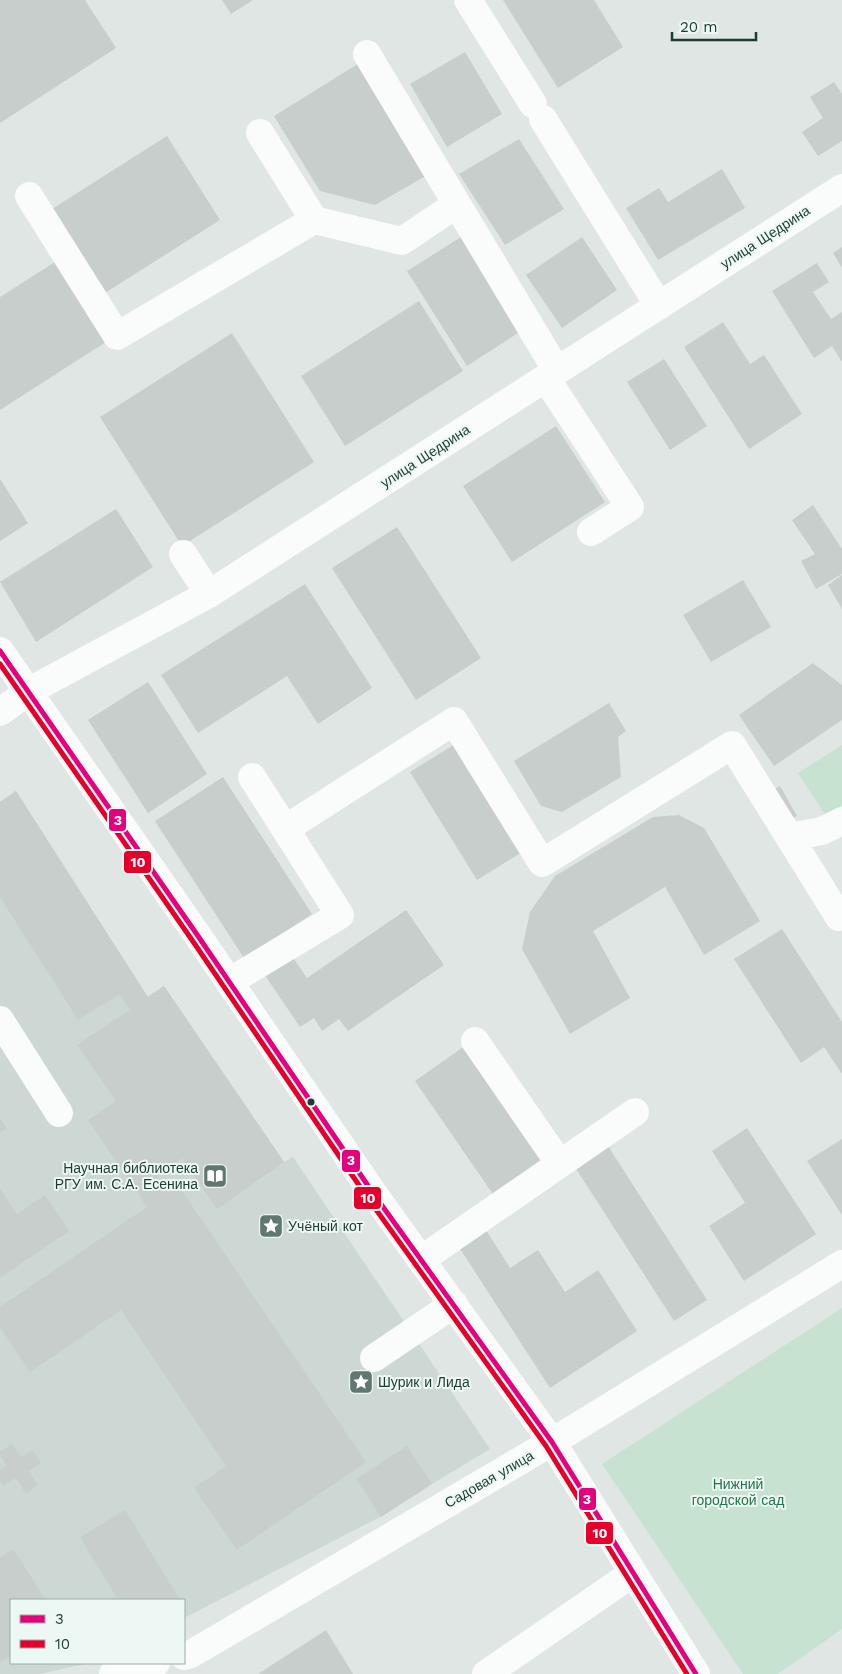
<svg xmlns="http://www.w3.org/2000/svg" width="842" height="1674" viewBox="0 0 842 1674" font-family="'Work Sans',sans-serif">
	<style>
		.built { fill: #cdd8d4 }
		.green { fill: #c7e2d1 }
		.building { fill: #c7cecb }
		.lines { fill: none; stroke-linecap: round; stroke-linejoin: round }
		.minor { stroke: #fafbfb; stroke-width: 28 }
		.bus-1-casing { stroke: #edf7f3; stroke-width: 9 }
		.bus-2-casing { stroke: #edf7f3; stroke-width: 9 }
		.bus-1 { stroke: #e5007d; stroke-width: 5 }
		.bus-2 { stroke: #e4002b; stroke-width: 5 }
		.bus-dot { fill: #1d3b35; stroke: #edf7f3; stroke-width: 2 }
		.labels { text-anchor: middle; stroke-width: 4; stroke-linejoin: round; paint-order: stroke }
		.street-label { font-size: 14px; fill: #1d3b35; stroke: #edf7f3 }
		.poi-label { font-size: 14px; fill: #1d3b35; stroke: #edf7f3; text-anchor: start }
		.park-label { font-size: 14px; fill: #237549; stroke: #edf7f3 }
		.line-badge { stroke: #edf7f3; stroke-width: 2 }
		.badge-label { font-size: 14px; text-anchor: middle; font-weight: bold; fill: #fff }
	</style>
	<rect width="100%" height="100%" fill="#e0e6e4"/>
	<path class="built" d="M16,791l131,206 17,-11 120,176 9,-5 197,292 -58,35 -52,33 -196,101v-18h-173v63h78l-49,11h-40v-872z"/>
	<path class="green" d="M842,745v60l-16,11 -28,-43z
		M842,1308v321l-64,45h-35l-141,-210z"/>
	<path class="building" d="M0,0h85l31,48 -116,75z
		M222,0h31l-22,14z
		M503,0h91l29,47 -65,41z
		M465,52l37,62 -55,33 -37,-63z
		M361,62l70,111 -56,32 -55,-14 -46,-75z
		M834,82l8,12v47l-24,15 -16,-24 21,-14 -13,-21z
		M167,136l53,84 -134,85 23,35 -109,70v-113l58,-37 -25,-39z
		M519,139l45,70 -59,36 -46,-71z
		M722,169l23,39 -87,52 -32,-52 33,-20 9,14z
		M461,237l60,94 -54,35 -60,-95z
		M582,237l35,53 -55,38 -36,-53z
		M842,247v21l-9,-15z
		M817,263l12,19 -16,10 18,27 11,-7v50l-10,-16 -18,12 -42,-67z
		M419,301l44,70 -118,75 -44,-70z
		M723,322l27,42 14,-9 38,59 -53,35 -65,-102z
		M232,333l82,129 -132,84 -82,-129z
		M664,359l43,67 -37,24 -43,-68z
		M556,426l49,76 -93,60 -49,-76z
		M0,479l28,44 -28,18z
		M813,505l29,44v25l-26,15 -15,-28 14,-7 -23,-34z
		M116,509l37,58 -117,75 -36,-60z
		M397,527l84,131 -65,42 -84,-132z
		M842,575v34l-14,-24z
		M743,580l28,47 -60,35 -28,-47z
		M305,584l67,104 -54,36 -31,-48 -89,57 -37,-58z
		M813,663l29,22v35l-68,46 -35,-51z
		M148,682l59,92 -59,39 -60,-93z
		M609,703l17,28 -8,6 3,40 -59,35 -21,-6 -27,-45z
		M455,744l67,108 -45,28 -67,-108z
		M223,777l89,137 -68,44 -89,-137z
		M780,786l17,30 -16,9 -17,-30z
		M16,791l132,206 16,-11 120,176 -67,47 -35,-51 -25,18 11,16 10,-7 188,277 -129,88 -43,-62 32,-22 -105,-156 -91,62 -30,-45v-20l147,-100 -59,-87 28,-19 -39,-56 53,-35 -10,-16 -42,26 -78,-123v-95z
		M679,815l25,13 56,93 -56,34 -39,-68 -72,44 37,67 -60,36 -48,-85 8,-37 25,-36 98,-59z
		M406,910l38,55 -96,66 -9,-12 -17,12 -8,-13 -14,9 -40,-59 27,-19 20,29z
		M782,929l60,93v52l-18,-27 -23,16 -67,-104z
		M466,1045l83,119 -52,36 -82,-119z
		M0,1118l7,10 -7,4z
		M747,1128l69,106 -72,47 -35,-55 36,-23 -33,-52z
		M842,1139v76l-35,-54z
		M606,1143l101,157 -33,21 -101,-157z
		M0,1189l17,25 28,-19 24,36 -69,47z
		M484,1227l26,41 28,-18 27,42 33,-22 39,61 -87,57 -93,-144z
		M12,1444l9,13 11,-7 9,13 -12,8 9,14 -12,9 -10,-16 -13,8 -3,-5v-11l7,-4 -7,-11v-3z
		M407,1446l25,38 -51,33 -25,-38z
		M125,1510l55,90h-62l-38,-63z
		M13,1549l33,51h-35v56l-11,7v-105z
		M326,1630l27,44h-95z"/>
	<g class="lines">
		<path class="minor" d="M468,0l65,104
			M367,54l190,317
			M543,119l116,187
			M260,133l54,87 88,21 55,-37
			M29,196l88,140 197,-116
			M546,378l84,129 -39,25
			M183,554l26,40
			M0,651l198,285 175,257 179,249 144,232
			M0,712l29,-21 180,-97 633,-406
			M285,829l169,-108 88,142 190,-118 107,172
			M789,837l33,-6 20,-10
			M229,982l111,-67 -88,-138
			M0,1020l59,93
			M475,1041l85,123
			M422,1259l213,-147
			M374,1358l80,-54
			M184,1656l7,-2 361,-212 290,-178
			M113,1674l43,-11
			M486,1674l147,-101"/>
		<defs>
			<path id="bus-1" d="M0,651l198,285 175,257 179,249 144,232"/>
			<path id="bus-2" d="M0,664l192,276 175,257 179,249 141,228"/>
		</defs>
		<use href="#bus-1" class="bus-1-casing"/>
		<use href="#bus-2" class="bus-2-casing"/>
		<use href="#bus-1" class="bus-1"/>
		<use href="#bus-2" class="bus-2"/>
	</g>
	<defs>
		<symbol id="library-square" viewBox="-11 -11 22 22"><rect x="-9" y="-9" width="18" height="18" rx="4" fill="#617772" stroke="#edf7f3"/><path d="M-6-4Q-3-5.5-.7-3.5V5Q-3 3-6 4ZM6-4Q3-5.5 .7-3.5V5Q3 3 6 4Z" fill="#fff"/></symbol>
		<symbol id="sight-square" viewBox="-11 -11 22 22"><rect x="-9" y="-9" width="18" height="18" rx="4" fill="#617772" stroke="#edf7f3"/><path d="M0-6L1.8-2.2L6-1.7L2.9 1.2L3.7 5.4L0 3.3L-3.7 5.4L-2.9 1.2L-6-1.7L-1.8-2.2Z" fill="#fff"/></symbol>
	</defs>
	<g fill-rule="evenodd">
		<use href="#library-square" x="201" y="1162" width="28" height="28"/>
		<use href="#sight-square" x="257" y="1212" width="28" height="28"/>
		<use href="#sight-square" x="347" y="1368" width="28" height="28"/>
	</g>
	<circle class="bus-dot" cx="311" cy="1102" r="4.5"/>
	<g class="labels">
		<g class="street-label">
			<text transform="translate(765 237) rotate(-33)" y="5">улица Щедрина</text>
			<text transform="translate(425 456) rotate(-33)" y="5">улица Щедрина</text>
			<text transform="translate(489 1479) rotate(-30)" y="5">Садовая улица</text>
		</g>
		<g class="poi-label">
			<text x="198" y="1173" text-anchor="end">Научная библиотека<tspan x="198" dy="16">РГУ им. С.А. Есенина</tspan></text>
			<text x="288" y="1231">Учëный кот</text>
			<text x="378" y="1387">Шурик и Лида</text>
		</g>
		<g class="park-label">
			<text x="738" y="1489">Нижний<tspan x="738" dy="16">городской сад</tspan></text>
		</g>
	</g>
	<g class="line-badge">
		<rect x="108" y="808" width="19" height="24" rx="5" fill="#e5007d"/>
		<rect x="123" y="850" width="29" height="24" rx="5" fill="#e4002b"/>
		<rect x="341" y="1149" width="20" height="24" rx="5" fill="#e5007d"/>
		<rect x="353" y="1186" width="29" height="24" rx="5" fill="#e4002b"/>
		<rect x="578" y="1487" width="19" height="24" rx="5" fill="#e5007d"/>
		<rect x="585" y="1521" width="29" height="24" rx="5" fill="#e4002b"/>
	</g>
	<g class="badge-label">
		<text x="118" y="825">3</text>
		<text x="138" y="867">10</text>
		<text x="351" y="1165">3</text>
		<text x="368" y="1203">10</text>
		<text x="587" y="1504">3</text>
		<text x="600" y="1538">10</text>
	</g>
	<rect x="10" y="1599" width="175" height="65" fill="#edf7f3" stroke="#9aaca7"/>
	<rect x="20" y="1615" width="25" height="8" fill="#e5007d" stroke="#9aaca7"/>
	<text x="55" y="1624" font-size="15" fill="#1d3b35">3</text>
	<rect x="20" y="1640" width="25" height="8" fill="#e4002b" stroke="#9aaca7"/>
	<text x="55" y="1649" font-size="15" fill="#1d3b35">10</text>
	<path d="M672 32v8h84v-8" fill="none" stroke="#1d3b35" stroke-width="2.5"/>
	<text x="680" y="32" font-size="15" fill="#1d3b35" stroke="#edf7f3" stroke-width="4" paint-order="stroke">20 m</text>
</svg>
